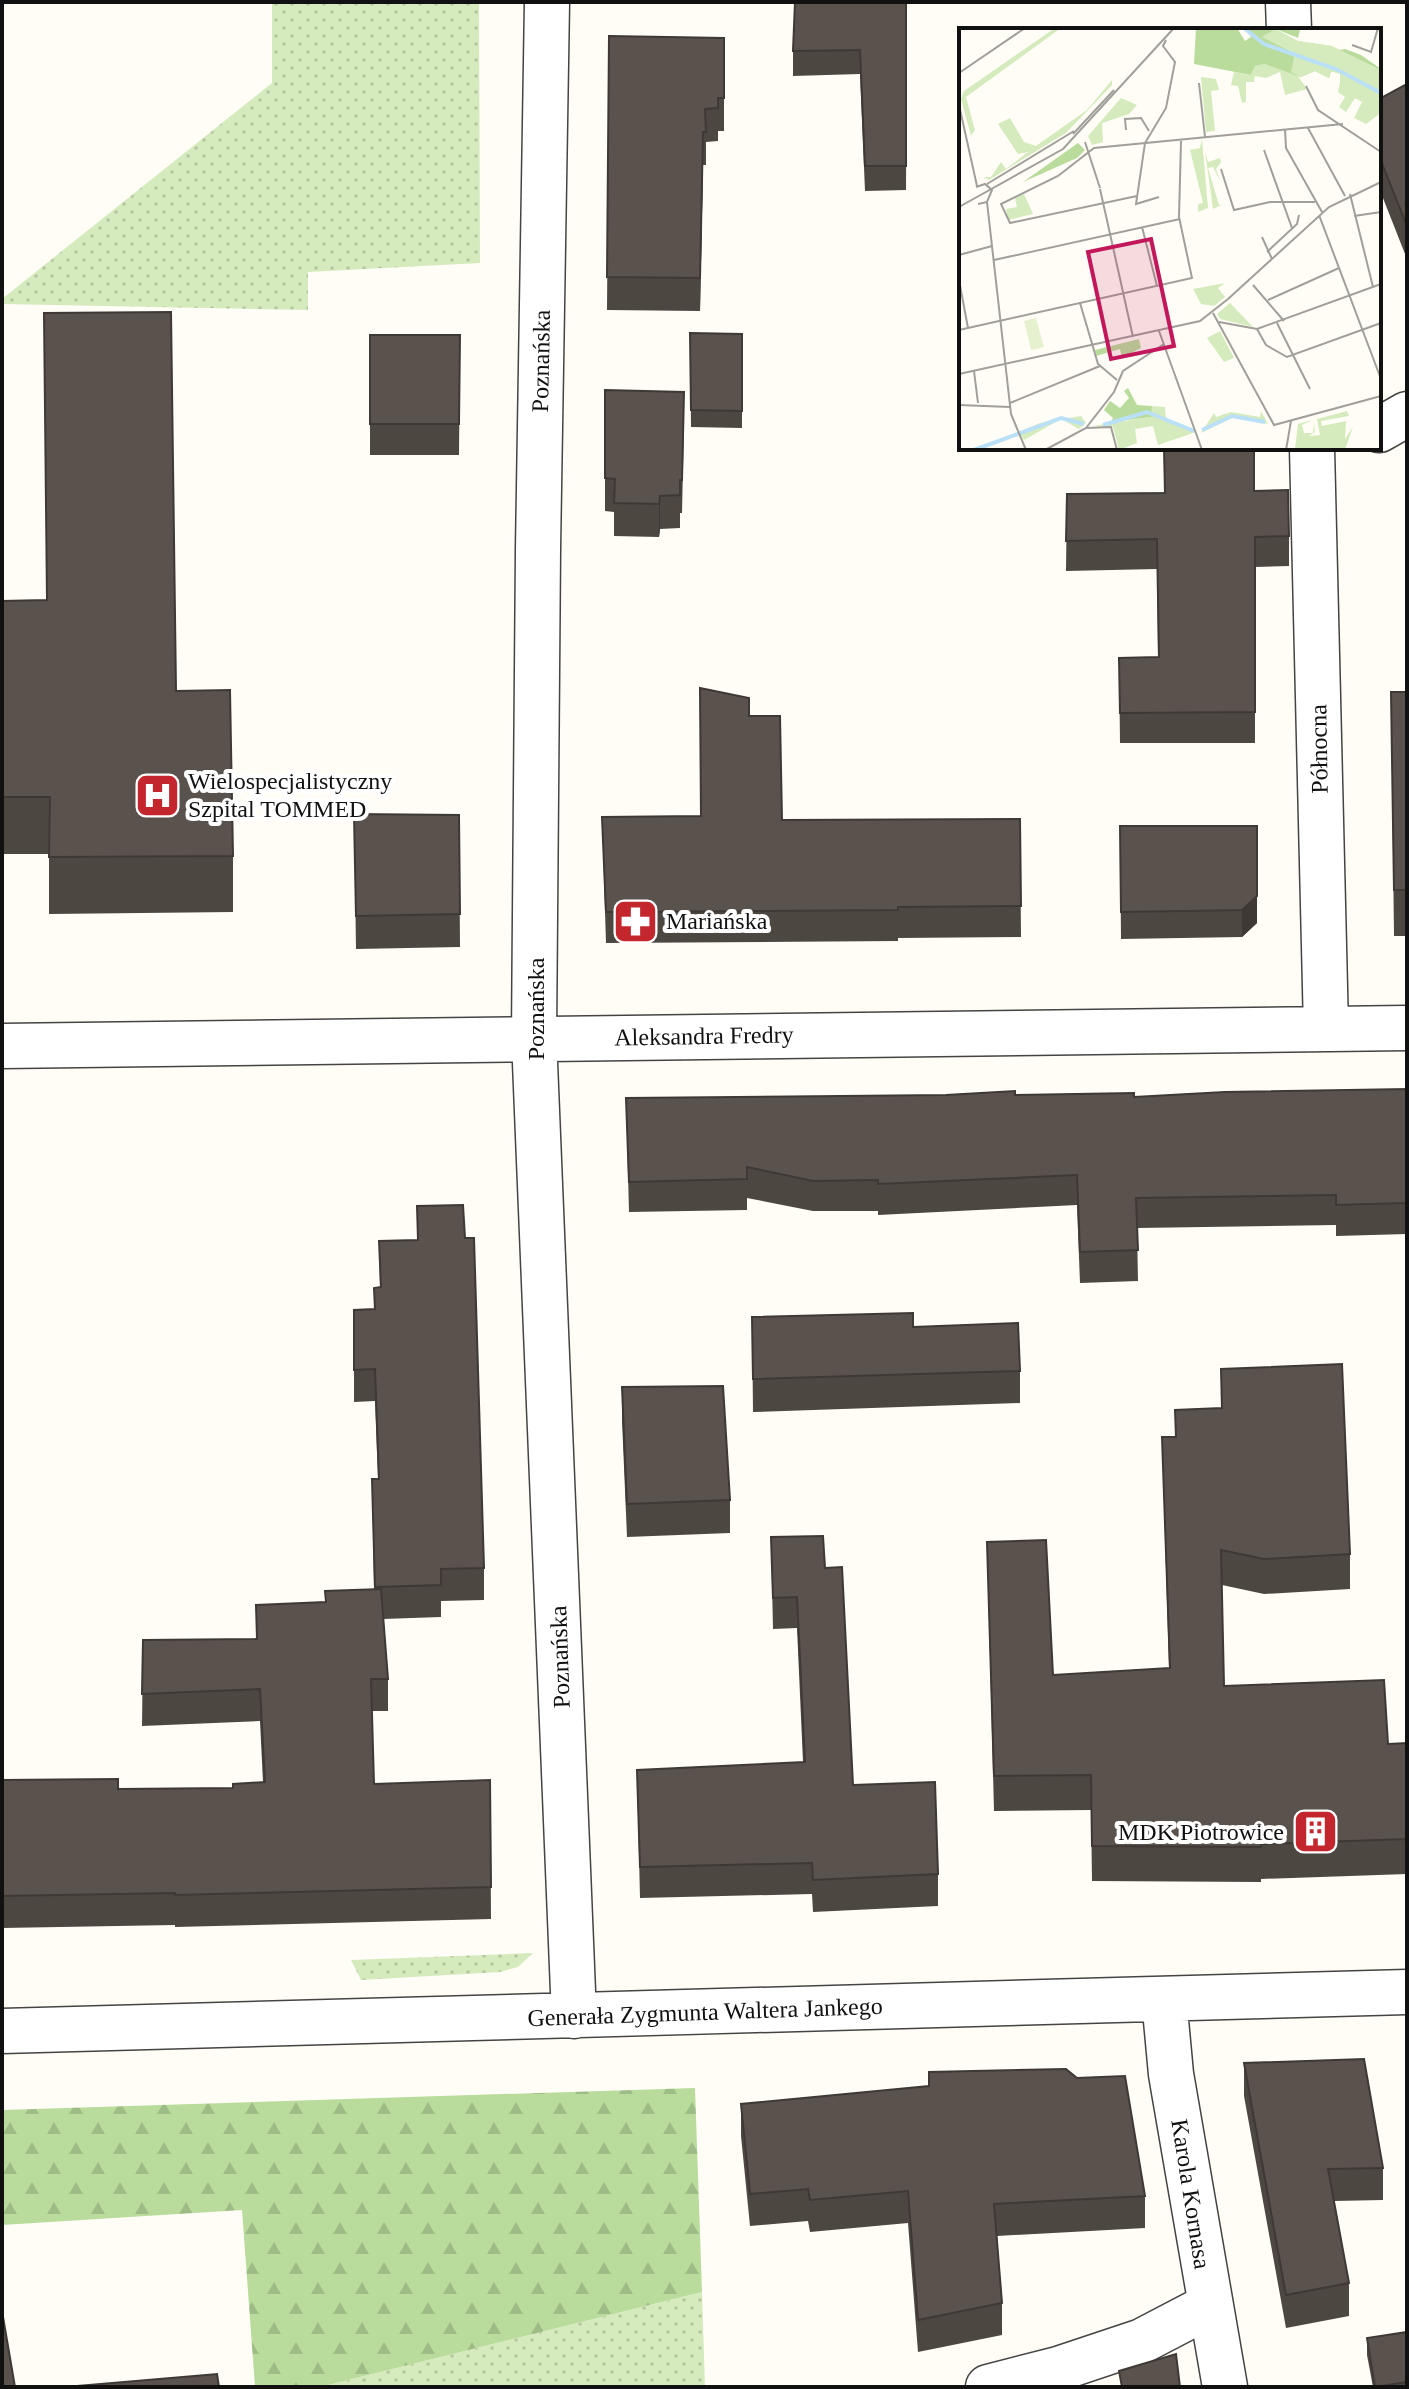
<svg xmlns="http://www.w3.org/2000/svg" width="1409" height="2389" viewBox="0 0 1409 2389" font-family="'Times New Roman',serif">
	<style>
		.grass { fill: url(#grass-dots) }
		.forest { fill: url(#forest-firs) }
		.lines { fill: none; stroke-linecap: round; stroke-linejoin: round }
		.minor-casing { stroke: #444; stroke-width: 47 }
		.minor { stroke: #fff; stroke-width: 44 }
		.wall { fill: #4d4742 }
		.shaded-wall { fill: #3f3936 }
		.building { fill: #5a524d; stroke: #3f3936; stroke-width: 2 }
		.labels { text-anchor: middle; stroke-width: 8; stroke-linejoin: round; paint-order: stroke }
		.street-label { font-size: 24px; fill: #111; stroke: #fff }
		.poi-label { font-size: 24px; fill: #111; stroke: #fff; text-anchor: start }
		.inset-river { fill: none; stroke: #b9e0f7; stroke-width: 4 }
		.inset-road { fill: none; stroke: #a09f9a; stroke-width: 2 }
		.view { fill: #c2185b; fill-opacity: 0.15; stroke: #c2185b; stroke-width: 4 }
		.inset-edge { fill: none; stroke: #111; stroke-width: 4 }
	</style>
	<defs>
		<pattern id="grass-dots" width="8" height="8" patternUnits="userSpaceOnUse" patternTransform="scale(2)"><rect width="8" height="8" fill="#d5ebbd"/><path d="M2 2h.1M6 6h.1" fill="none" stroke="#b6c8a1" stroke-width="1.8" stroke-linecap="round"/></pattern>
		<pattern id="forest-firs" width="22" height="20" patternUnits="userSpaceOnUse" patternTransform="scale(2)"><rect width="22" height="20" fill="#b9dc9c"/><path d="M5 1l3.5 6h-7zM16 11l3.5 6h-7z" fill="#9ebc85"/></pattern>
	</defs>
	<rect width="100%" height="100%" fill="#fffdf5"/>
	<path class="grass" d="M272,2h207l1,261 -172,9v38l-306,-6v-5l270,-216z
		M533,1953l-15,14 -18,5 -139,8 -10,-20z
		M702,2292l3,95h-385z"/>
	<path class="forest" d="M695,2088l7,204 -382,95h-65l-13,-177 -240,15v-115z"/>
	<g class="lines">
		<defs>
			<path id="minor" d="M547,2l-9,547 -4,489 40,978
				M1288,2l1,28
				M1379,430l28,-16
				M1312,448l14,581
				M2,1046l1405,-18
				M1164,1999l7,75 54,313
				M2,2031l1405,-39
				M988,2387l70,-18 84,-28 67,-35"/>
		</defs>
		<use href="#minor" class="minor-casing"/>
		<use href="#minor" class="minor"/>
	</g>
	<path class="wall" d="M907,2l-1,188 -41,1 -5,-117 -67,2v-25z
		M609,36l115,2v93h-6v10l-12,1v23h-3l-3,146 -93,-1z
		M1407,84v175l-28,-71v-89z
		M690,333l52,1v94l-51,-1z
		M370,335h90l-1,120h-89z
		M605,390l79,35 -2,88h-2v15l-20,1 -1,8 -45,-1v-24l-9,-1z
		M1254,491l35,45v30l-34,1v176h-135l-1,-85 39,-1 -1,-88 -91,2 1,-77z
		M2,601l174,90 57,165v56l-184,2v-60h-47z
		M1391,692h16v244h-13z
		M749,716l33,104 238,-1 1,118 -123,1v3l-292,2 -4,-126 99,-1z
		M354,814l105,1 1,132 -104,2z
		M1120,826h137v97l-15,14 -121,2z
		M1407,1089v145l-71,2v-11l-199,3 1,53 -58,2 -3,-78 -199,10v-4h-65l-66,-13v12l-118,2 -3,-114 389,-3 119,2z
		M417,1206l67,362v32l-43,1v16l-58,2 5,60v32h-16l2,73 116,-4 1,139 -316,8v-2l-173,3v-148l116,9 115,-1 30,-6 -3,-61 -118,5 1,-86 113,-1v-34l69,-3 49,-13 -2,-110h6l-3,-78 -21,1v-92l20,-1v-21l6,-1 -1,-46 38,-1z
		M752,1317l161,10 107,44v32l-267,9z
		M622,1387l108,113v33l-103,4 -5,-117z
		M1175,1410l175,144v35l-86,5 -42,-9 2,101 164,58 19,-1v131l-146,5v3l-169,-1 -1,-71 -97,1 -7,-269 66,133 116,-7 -7,-231h13z
		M771,1537l54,31 28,217 85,89v32l-125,6 -1,-18 -172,4 -3,-128 166,-8 -6,-134 -24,1z
		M1244,2063l139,105v32l-49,1 15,82v33l-63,12 -42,-232z
		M741,2104l404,92v32l-148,8 5,67v32l-84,17 -10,-129 -98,9 -2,-11 -58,5 -9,-90z
		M1407,2332v55h-34l-6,-32v-17z"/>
	<path class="shaded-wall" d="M703,132v33l-3,146v-33z
		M660,496v33l-1,8v-33z
		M1257,896v27l-15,14v-27z"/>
	<path class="building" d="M795,2h111v164h-41l-5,-116 -67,1z
		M609,36l115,2v60h-6v10l-13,1 1,23h-3l-3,146 -93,-1z
		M1407,84v142l-28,-70v-57z
		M171,312l5,379 54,-1 3,166 -184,1 1,-60h-48v-196l45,-1 -3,-287z
		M690,333l52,1v77l-51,-1z
		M370,335h90l-1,89h-89z
		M605,390l79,2 -2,88h-2v15l-20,1 -1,8 -45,-1 1,-24 -10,-1z
		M1164,448h90v43l34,-1 1,46 -34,1v175l-135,1 -1,-55 40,-1 -2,-118 -91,2 1,-47 98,-1z
		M700,688l49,10v18h31l2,104 238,-1 1,87 -123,1v3l-292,2 -4,-95 99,-1z
		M1391,692h16v198h-13z
		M354,814l105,1 1,99 -104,2z
		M1120,826h137v70l-15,14 -121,2z
		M1407,1089v114l-71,2v-10l-200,3 2,52 -58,2 -3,-77 -199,9v-4l-65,1 -66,-14v12l-118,3 -3,-84 320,-3 69,-4v4l119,-2v4l91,-5z
		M463,1205l2,33h9l10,330 -43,1v16l-66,2 -3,-108h7l-4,-110 -21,1v-60l21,-1 -1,-21 7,-1 -2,-46 39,-1 -1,-34z
		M913,1313v14l105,-4 2,48 -267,8 -1,-62z
		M1342,1364l8,190 -86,5 -43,-9 3,136 160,-6 4,64 19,-1v96l-146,5v3l-169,-1 -1,-71 -97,1 -7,-234 59,-2 7,135 117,-7 -8,-231h14l-1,-27 47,-2 -1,-39z
		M723,1386l7,114 -103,4 -5,-117z
		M823,1536l2,32 17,-1 11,218 82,-3 3,92 -125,6 -1,-17 -172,4 -3,-97 168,-8 -8,-165 -24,1 -2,-61z
		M381,1589l7,90h-17l3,105 116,-4 1,107 -316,8v-2l-173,3v-116l116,-1v10l115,-1v-4l32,-2 -5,-93 -118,5 1,-54 114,-1 -1,-34 70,-3 -1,-11z
		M1364,2059l19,109 -55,1 21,114 -63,12 -42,-232z
		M1066,2069l11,9 48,-2 20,120 -151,8 8,99 -84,17 -10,-129 -98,9 -2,-11 -58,5 -9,-90 188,-18v-14z
		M2,2311l13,76h-13z
		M1407,2332v50l-32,5 -8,-49z
		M1176,2354l4,33h-58l-3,-16z
		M217,2374l2,13 -142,-1z"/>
	<defs>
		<symbol id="hospital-square" viewBox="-11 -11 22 22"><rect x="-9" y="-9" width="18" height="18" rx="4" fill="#c4262e" stroke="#fff"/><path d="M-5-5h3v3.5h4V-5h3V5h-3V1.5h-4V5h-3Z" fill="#fff"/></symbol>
		<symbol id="pharmacy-square" viewBox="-11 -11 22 22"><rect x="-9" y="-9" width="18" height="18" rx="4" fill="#c4262e" stroke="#fff"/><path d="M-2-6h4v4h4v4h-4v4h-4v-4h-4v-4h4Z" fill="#fff"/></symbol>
		<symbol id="building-square" viewBox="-11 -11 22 22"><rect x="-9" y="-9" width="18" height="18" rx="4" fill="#c4262e" stroke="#fff"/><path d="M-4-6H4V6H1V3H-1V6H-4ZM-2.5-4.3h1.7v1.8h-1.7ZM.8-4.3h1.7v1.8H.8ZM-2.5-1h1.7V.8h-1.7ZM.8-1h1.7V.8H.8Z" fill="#fff"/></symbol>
	</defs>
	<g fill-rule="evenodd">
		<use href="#hospital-square" x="132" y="770" width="51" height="51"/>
		<use href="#pharmacy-square" x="610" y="896" width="51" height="51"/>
		<use href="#building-square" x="1290" y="1806" width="51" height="51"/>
	</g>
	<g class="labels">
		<g class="street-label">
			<text transform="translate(541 361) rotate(-89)" y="8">Poznańska</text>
			<text transform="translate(1319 749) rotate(-91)" y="8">Północna</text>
			<text transform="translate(536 1009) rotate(-90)" y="8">Poznańska</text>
			<text transform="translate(704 1036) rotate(-1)" y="8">Aleksandra Fredry</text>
			<text transform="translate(560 1657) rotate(-92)" y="8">Poznańska</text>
			<text transform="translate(705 2012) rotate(-2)" y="8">Generała Zygmunta Waltera Jankego</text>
			<text transform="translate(1191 2194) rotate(81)" y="8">Karola Kornasa</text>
		</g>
		<g class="poi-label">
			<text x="188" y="789">Wielospecjalistyczny<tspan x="188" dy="28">Szpital TOMMED</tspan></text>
			<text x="666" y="929">Mariańska</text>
			<text x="1284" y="1840" text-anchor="end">MDK Piotrowice</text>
		</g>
	</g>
	<g transform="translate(959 28)">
		<rect width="422" height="422" fill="#fffdf5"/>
		<path d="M96,0h6l-95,69 9,33 -4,6 -10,-37 3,-8zM317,1l22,12 34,5 -32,10 -39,-19zM306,36l30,8 12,17 -22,6 -5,-23 -14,6 -11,-2 -1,6h-8v20l-4,1 -4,-17 -7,-1 3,-13 17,3 4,-9zM242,49l15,2 3,11 -8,1 4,40 -9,1zM153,52v5l-46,48 -77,47 -6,-3h8l10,-15 5,7 22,-17 -10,2 -20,-30 12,-6 14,24 12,4 51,-36zM381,54l41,22v9l-15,11 -12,-6 8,-16 -7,-4 -9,14 -7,-5 6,-10 -7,-5zM162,70l16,7 -8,9 -27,9 1,19 -11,3 -4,-9zM243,111l6,69 -10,4v-8l5,-1 -13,-53 10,-2zM246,123l3,11 12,-4 1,4 -5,7 4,12 -7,-14 -5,1 11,37 4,-1 -10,5zM65,166l9,20 -25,6 -2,-11 11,-2 -2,-9zM271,275l23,24 -33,-8 -3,-5zM261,303l14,27 -10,4 -17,-24zM193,378l13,1 1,13 30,12 -38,13 -5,-19 -18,3 2,14 -18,7 -6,-23 -20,-1 57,-9zM302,383l7,13 -34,-7 -33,16 13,-20 2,4 15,-5 29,5zM388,383l2,5 -28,5 1,5 24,-5 -1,18 8,-12 -8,23 -50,-1 3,-25 15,-4 -11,5 2,8h9l1,-10 1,9 -6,4 11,-1 -3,-16zM122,388l5,7 -7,6 -18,-10 -37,21 -5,-8 21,-9z" fill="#d5ebbd"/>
		<path d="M237,0h41l8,13 6,-4 -6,-9 55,2 -2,8 -22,-9 -14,8 38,19 45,-7 16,6 20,14v35l-41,-22 1,-8 -10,-3 -2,7 -14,-7 -14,6 -36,-13 -10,2 -4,9 -57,-11zM119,115l7,7 -8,8 -54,24zM180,311l2,9 -19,10 -2,-9 -24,7 -1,-6zM169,360l9,17 15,1 -1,11 -40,5 2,-4 -9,-8 6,-9 10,7 9,-10 -5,-7z" fill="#b9dc9c"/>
		<path d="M338,13l35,5 49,24v34l-41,-22v-8l-10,-3 -1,7 -14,-7 -14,6 -10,-5zM266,255l-7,5 7,9 -11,9 -13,-2 -8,-15z" fill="#d5ebbd"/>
		<path d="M77,290l8,29 -13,3 -7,-29z" fill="#e6f2cf"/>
		<path class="inset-river" d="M285,0l20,16 72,25 45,24M144,397l44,-13 47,19M243,402l30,-14 33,6M15,422l87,-32 23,6"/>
		<path class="inset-road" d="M393,17l19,7 7,-24M0,45l66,-45M240,55l6,54M347,58l12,24 63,42M0,77l18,81M349,100l37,68M326,101l1,19 36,64M167,102l-1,-11 16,-1 8,13M114,106l41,-44M126,114l15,46M305,122l28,78M262,141l13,41 36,-8h45M28,156l87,-53M17,159l9,-3 7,6 -5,12 -9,2M141,161l33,148M391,166l23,93M178,168l-127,27 -9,-19 57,-28 36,-28 249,-24M200,169l-23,7 9,-61 21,-35 9,-46 -12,-16 3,-6M28,174l24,212 15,36M0,179l104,-58 111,-121M360,187l62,164M395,188l27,-4M183,199l15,59M303,209l10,22M308,224l30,-28 2,-9M0,227l33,-9M35,232l186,-41M0,252l9,48M294,257l31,36M269,271l101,-92 52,-25M309,272l71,-32M121,275l18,61 19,16M254,285l61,112 107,-29M260,294l38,7 124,-45M318,295l33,66M298,301l9,16 21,12 94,-34M0,302l233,-52 -13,-61 2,-76M200,303l43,119M15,343l4,32M0,346l241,-53 28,-22M51,375l90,-37M0,377l51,2M127,400l25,-1 6,23M86,422l41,-22 28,-36 9,-21 41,-27M327,422l5,-29"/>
		<path class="view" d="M192,211l23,107 -63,13 -23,-107z"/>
		<rect width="422" height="422" class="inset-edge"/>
	</g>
	<rect width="1409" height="2389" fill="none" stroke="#111111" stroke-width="8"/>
</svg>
